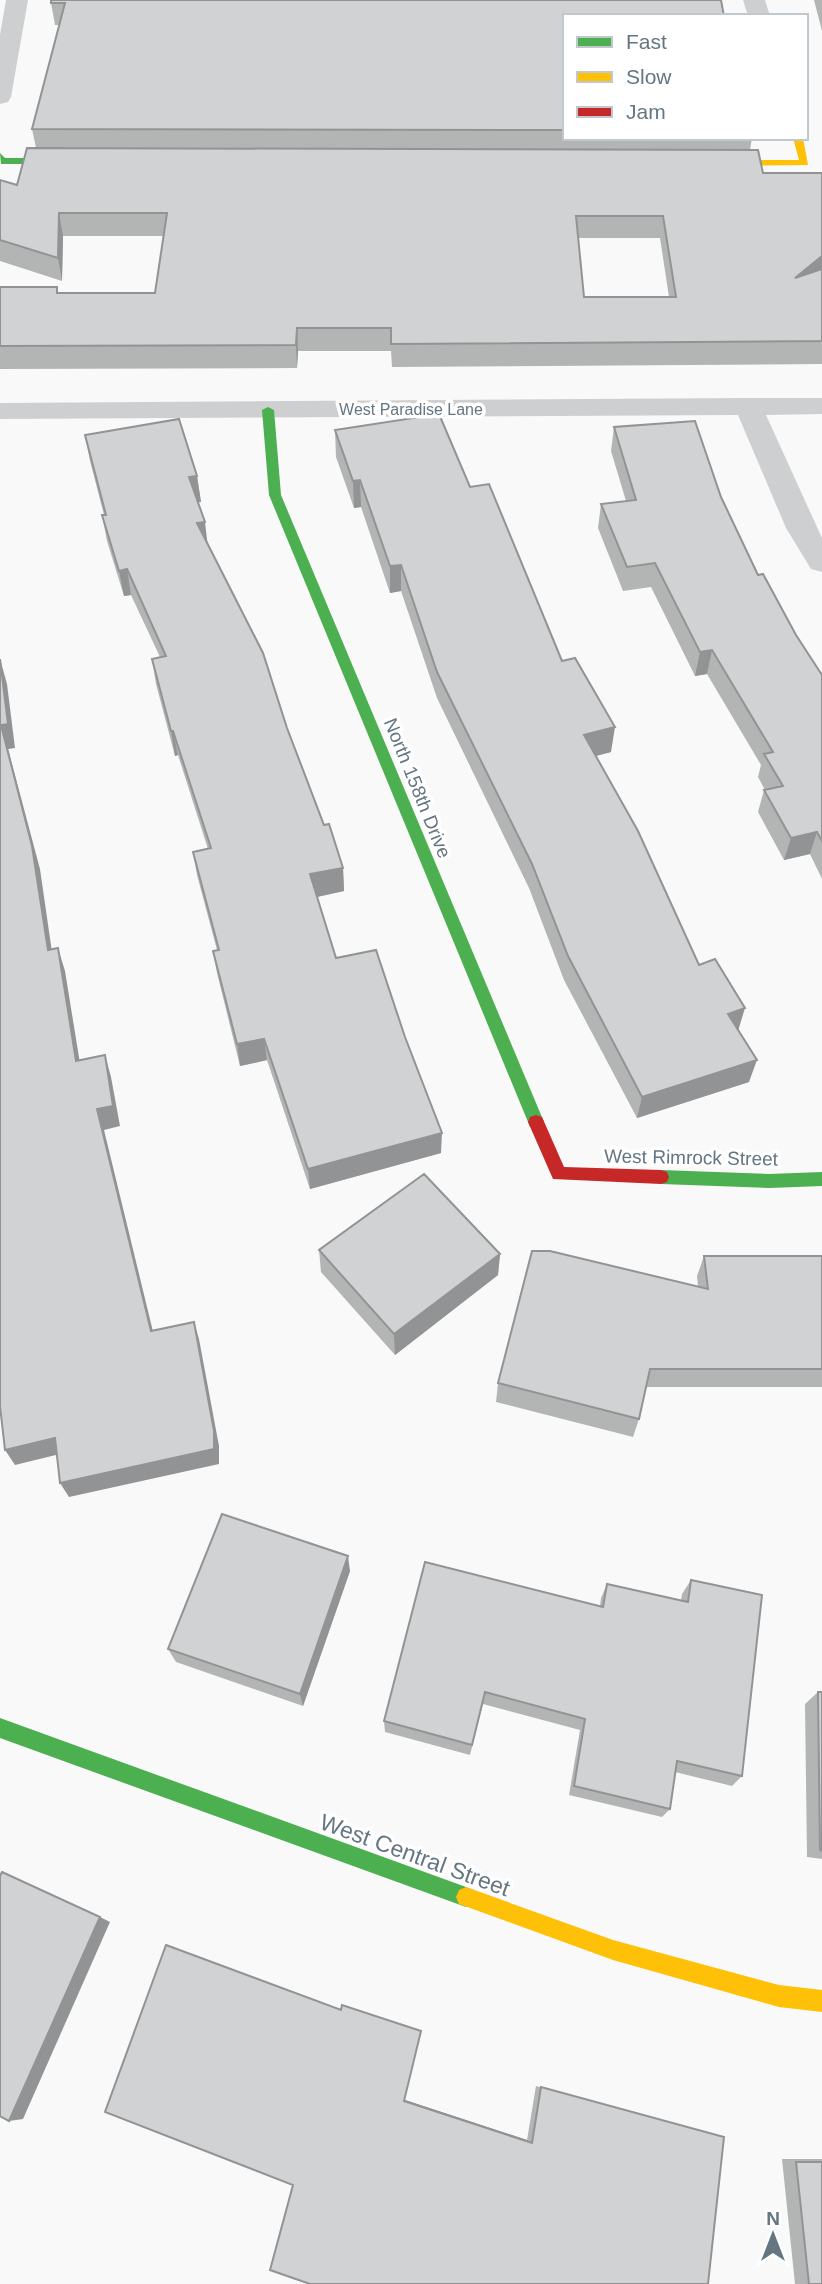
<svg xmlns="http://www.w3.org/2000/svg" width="822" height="2284" viewBox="0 0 822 2284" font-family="Helvetica,sans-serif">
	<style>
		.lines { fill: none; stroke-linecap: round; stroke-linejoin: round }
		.street { fill: #cecfd0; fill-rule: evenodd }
		.fast { fill: #4caf50; fill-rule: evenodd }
		.slow { fill: #ffc107; fill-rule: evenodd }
		.jam { fill: #c62828; fill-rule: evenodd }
		.wall { fill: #b3b5b5; fill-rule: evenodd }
		.shaded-wall { fill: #929394 }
		.building { fill: #d0d2d3; stroke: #929394; stroke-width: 2; fill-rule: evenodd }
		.labels { text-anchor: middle; stroke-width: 7; stroke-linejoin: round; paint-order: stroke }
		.far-street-label { font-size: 16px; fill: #657683; stroke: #fff }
		.street-label { font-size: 19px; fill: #657683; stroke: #fff }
		.near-street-label { font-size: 23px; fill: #657683; stroke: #fff }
	</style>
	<rect width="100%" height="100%" fill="#f9f9f9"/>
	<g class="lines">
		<path class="street" d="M6,0h22l-17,97 -3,5 -8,2v-69z
			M743,0h22l5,16h-22z
			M746,398h76v16l-56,1 56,123v34l-11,-3 -25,-41 -48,-113 -738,4v-16z"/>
		<path class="fast" d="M0,153l5,5h71l5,3 -5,3h-75z
			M268,407l6,3 7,85 263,627 -2,5h-12l-2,-5 -259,-627 -7,-85z
			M661,1170l108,4 53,-2v14l-53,2 -108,-4 -6,-2 -2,-5 2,-5z
			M0,1718l466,169 7,3 3,7 -3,7 -7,3 -466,-169z"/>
		<path class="slow" d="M793,138h10l5,27 -101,1 -5,-3 5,-3h92z
			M466,1887l147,53 166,45 43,5v22l-43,-5 -166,-47 -154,-56 -3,-7 3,-7z"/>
		<path class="jam" d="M536,1115l6,2 22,50 97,3 6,2 2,5 -2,5 -6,2 -108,-5 -25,-57 2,-5z"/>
	</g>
	<path class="wall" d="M814,0h8v31z
		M51,3l514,13v122h187l-2,12 13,23h59v191l-430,3 -1,-16h-93l-1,17 -297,1v-82l58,6h97l9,-57h-101l-1,45 -62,-20v-81l17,5 19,-37 -4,-19 27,-104h-4zM578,238h82l9,59h-85z
		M614,427l107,70 37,78 64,100v204l-12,-25 -26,6 -26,-48 6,-22h1l-7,-13 3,-12 -54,-91 -12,2 -44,-89 -28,4 -25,-63 3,-24 25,-3 -15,-50z
		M335,430l135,57 141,265 -15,4 103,209 39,65 11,52 -112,36 -73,-138 -35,-92 -92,-190 -36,-107 -11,2 -29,-86 -7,1 -18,-51z
		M85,435l112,41 4,26h-3l10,44 79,182 37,97 19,43 1,23 -27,6 19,61 105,195 -131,36 -43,-129 -27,6 -23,-93 -4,-22 4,-1 -20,-75 -4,-23 15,-3 -30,-94 -3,1 -19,-72 -4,-25 8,-2 -29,-62 -7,1 -17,-55 -5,-26h2l-14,-54z
		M319,1250l181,4 -2,21 -103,80 -74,-83z
		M704,1256h118v131h-176l-7,32 -6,18 -137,-35 2,-19 200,-97 -1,-10z
		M350,1571l-47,135 -127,-44 -8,-13z
		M691,1580l51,196 -10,10 -57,-14 -5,37 -8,8 -93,-22 11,-65 -97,-26 -13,51 -85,-23 -1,-11 216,-115 1,-8 6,-14 74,17 1,-7z
		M818,1692h4v167l-15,-2 -2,-153z
		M536,2086l188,51 -414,147 95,-184 122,40z
		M782,2159h40v125h-27z"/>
	<path class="shaded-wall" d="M59,213l4,23 -1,45 -4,-23z
		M822,256v19l-27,3z
		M297,328l1,23 -1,17 -1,-23z
		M197,476l4,26 -8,1 -4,-26z
		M360,480l1,27 -7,1 -1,-27z
		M205,522l3,26 -11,-25z
		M401,565v26l-11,2v-27z
		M127,569l4,26 -7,1 -5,-25z
		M712,650l-5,24 -12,2 5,-24z
		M0,659l7,25 8,64 -7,1 32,120 15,104 -7,-23 -47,-225z
		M615,727l-4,25 -31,8 4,-25z
		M171,731h2l5,24 -3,1z
		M817,832l-7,22 -26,6 7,-22z
		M343,868l1,23 -32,7 -2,-24z
		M58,948l7,23 18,111 -7,-21z
		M745,1008l-7,23 -10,-17z
		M264,1039l3,21 -27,6 -3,-22z
		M105,1055l6,22 9,49 -16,4 53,218 -6,-17 -54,-222z
		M757,1060l-8,22 -112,36 5,-21z
		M442,1133l-1,20 -131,36 -2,-20z
		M500,1254l-2,21 -103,80 -1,-21z
		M194,1322l5,17 20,107v18l-150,33 -9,-14z
		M55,1438l9,15 -49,12 -10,-15z
		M348,1556l2,15 -47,135 -3,-12z
		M100,1917l10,5 -87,197 -14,2z
		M405,2100l122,40 5,3 -128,-42z"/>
	<path class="building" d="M51,0h670l3,16h-159v114l-533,-1 33,-126h-14z
		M27,148l731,2 5,23h59v83l-27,22 27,-9v72l-431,3v-16h-94l-1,17 -296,1v-59h57v6h98l12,-80h-108l-1,45 -58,-18v-60l17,5zM576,216h87l13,81h-92z
		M439,414l31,73 19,-3 73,177 13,-3 40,69 -31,8 54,96 61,134 16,-6 30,49 -17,6 29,46 -115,37 -74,-141 -36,-92 -95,-192 -36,-107 -11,1 -30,-86 -7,1 -18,-51z
		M179,419l18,57 -8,1 16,45 -8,1 66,130 24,75 37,97 5,-1 14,44 -33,6 26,84 40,-8 29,87 37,96 -134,36 -44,-130 -27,5 -24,-93 6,-1 -26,-98 18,-4 -38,-117h-2l-19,-72 14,-3 -39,-87 -8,2 -17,-56h4l-21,-80z
		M695,421l26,76 37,78 5,-1 33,61 26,40v166l-5,-9 -26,6 -27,-48 19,-4 -19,-32 9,-2 -61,-102 -12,2 -45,-89 -28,4 -26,-63 35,-4 -22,-73z
		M0,659l8,65 -7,1 31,121 16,104 10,-2 18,113 29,-6 8,51 -16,3 54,222 43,-9 20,109v18l-154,34 -5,-45 -50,12 -5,-44z
		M424,1174l76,80 -106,80 -75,-84z
		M532,1251h18l158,38 -4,-33h118v113h-172l-11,50 -141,-36z
		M222,1514l126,42 -48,138 -132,-45z
		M425,1562l178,45 4,-23 81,18 3,-22 71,15 -20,181 -65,-15 -7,48 -96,-23 11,-67 -100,-27 -13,53 -88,-24z
		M818,1692h4v159l-2,-1z
		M2,1872l98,45 -91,204 -9,-5v-240z
		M166,1945l175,65 1,-5 79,26 -17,70 128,42 9,-56 183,50 -16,147h-398l-40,-14 23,-85 -188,-73z
		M796,2162h26v122h-13z"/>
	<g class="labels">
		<g class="far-street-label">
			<text x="411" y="415">West Paradise Lane</text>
		</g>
		<g class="street-label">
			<text transform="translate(418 788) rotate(68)" y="7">North 158th Drive</text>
			<text transform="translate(691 1157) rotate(1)" y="7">West Rimrock Street</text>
		</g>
		<g class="near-street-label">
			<text transform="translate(415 1855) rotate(20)" y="8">West Central Street</text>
		</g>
	</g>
	<rect x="563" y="14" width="245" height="126" fill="#ffffff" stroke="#c1c8cd" stroke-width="2"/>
	<rect x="577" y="37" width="35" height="10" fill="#4caf50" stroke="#c1c8cd" stroke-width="2"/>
	<text x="626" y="49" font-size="21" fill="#657683">Fast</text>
	<rect x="577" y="72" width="35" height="10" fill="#ffc107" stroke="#c1c8cd" stroke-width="2"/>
	<text x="626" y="84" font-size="21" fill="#657683">Slow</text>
	<rect x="577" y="107" width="35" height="10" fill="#c62828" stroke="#c1c8cd" stroke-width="2"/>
	<text x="626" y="119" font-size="21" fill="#657683">Jam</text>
	<g transform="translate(773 2235)" stroke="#ffffff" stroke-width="5" paint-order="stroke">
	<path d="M0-5L12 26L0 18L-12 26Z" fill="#657683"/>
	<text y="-10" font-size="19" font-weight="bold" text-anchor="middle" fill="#657683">N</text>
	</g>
</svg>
